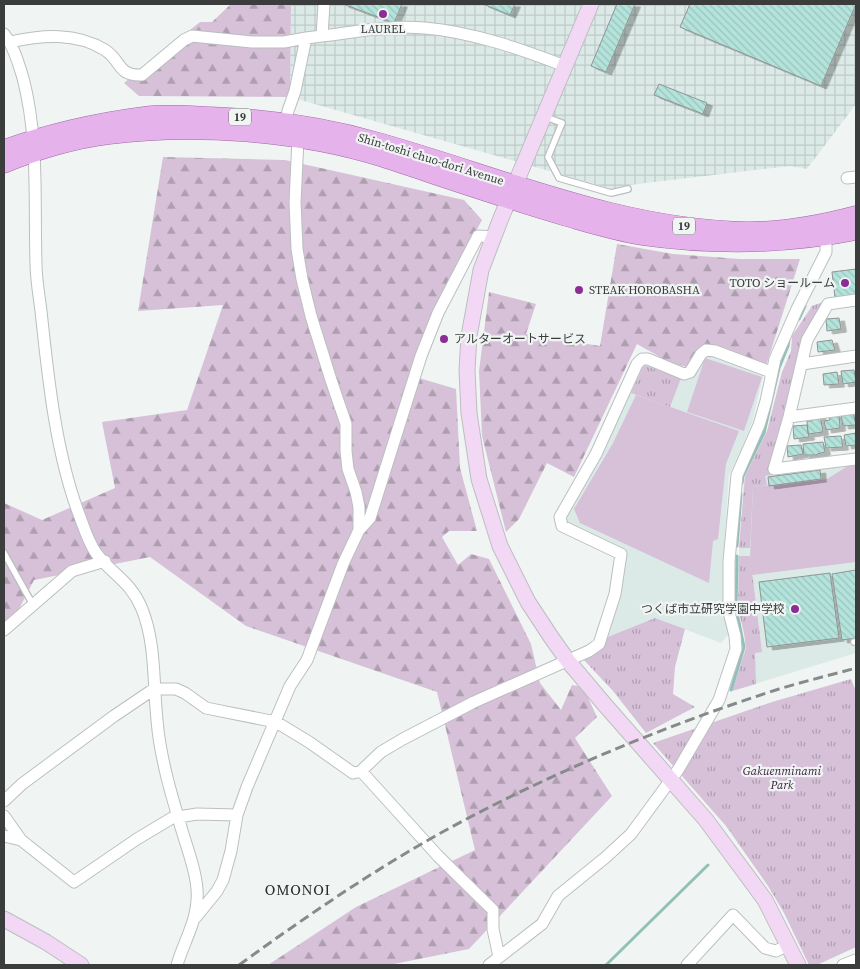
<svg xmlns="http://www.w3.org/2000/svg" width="860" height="969" viewBox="0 0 860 969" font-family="'Source Serif 4','Noto Sans JP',serif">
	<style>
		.built { fill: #dceae7 }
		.industrial { fill: url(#industrial-grid) }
		.grass { fill: url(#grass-tufts) }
		.forest { fill: url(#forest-firs) }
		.garden { fill: #d6c1d8 }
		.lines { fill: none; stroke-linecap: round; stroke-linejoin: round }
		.stream { stroke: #91c0b8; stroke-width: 3 }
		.building { fill: url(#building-back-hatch); stroke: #8f9493; filter: url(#shadow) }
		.lane-casing { stroke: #bbbfbf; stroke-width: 8 }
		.street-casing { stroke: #bbbfbf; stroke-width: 13 }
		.secondary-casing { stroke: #bbbfbf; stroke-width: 17 }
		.primary-casing { stroke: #a067a5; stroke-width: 19 }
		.lane { stroke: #fff; stroke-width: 5.5 }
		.street { stroke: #fff; stroke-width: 11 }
		.secondary { stroke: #f3d8f5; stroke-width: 15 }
		.primary { stroke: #e6b2eb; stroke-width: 18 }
		.rail { stroke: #878a8a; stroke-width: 3; stroke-dasharray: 10 5; stroke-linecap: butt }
		.poi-dot { fill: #8c2c95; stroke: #f0f5f4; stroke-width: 2 }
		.labels { text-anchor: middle; stroke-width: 4.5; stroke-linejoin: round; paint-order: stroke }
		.shield { fill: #f0f5f4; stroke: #717474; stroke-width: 1 }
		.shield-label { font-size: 11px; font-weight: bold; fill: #3b3d3d }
		.poi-label { font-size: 12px; fill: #3b3d3d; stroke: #f0f5f4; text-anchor: end }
		.street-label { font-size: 12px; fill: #3b3d3d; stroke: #f0f5f4 }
		.park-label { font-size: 12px; font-style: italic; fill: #3c193f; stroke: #f0f5f4 }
		.quarter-label { font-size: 15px; letter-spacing: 1px; fill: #2a2d2d; stroke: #f0f5f4 }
	</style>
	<defs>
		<pattern id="industrial-grid" width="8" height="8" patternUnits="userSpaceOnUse" patternTransform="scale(1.25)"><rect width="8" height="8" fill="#dceae7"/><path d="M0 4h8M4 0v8" fill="none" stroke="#becac7"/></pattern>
		<pattern id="grass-tufts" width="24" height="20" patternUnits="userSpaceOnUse" patternTransform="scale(1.25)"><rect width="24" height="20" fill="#d6c1d8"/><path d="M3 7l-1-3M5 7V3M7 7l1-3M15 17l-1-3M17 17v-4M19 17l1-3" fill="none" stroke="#af9eb0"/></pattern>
		<pattern id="forest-firs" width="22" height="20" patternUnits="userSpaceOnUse" patternTransform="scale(1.25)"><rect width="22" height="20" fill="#d6c1d8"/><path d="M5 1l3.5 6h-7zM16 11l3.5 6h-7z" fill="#af9eb0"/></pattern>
		<pattern id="building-back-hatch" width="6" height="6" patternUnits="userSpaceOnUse" patternTransform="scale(1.25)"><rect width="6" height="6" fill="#b3e3db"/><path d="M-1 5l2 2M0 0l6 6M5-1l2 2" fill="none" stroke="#9bc4bd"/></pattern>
		<filter id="shadow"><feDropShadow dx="5.5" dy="3" stdDeviation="0" flood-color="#0004"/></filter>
	</defs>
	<rect width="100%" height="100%" fill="#f0f5f4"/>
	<path class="built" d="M708,353l54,20 1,3 -11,47 -10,25 -13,27 -6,86 1,47 7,24 -10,11 -66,-25 -50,20 13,-40 9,-45 -63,-32 78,-158 5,-2 43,18z
		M856,464v189l-124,38 14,-43 -2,-15 -6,-25v-42l6,-87z"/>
	<path class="industrial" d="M291,4h565v100l-49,65 -17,-3 -169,20 -9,3 -322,-92z"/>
	<path class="grass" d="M823,302l-17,31 -34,142 -7,1 2,9 -14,2 -3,61h-11l6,-72 22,-45 15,-59 9,-21 1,-15 20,-30z
		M644,365l37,13 -11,29 -39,-14z
		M739,556h11l12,96 -7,1 1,31 -24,7 14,-43 -2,-15 -6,-25z
		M655,618l30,11 -10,38 -2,27 22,13 -49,26 -33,-42 -30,-32 22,-21z
		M851,679l5,12v256l-39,18h-8l-25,-52 -16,-27 -42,-60 -73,-83 119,-41z"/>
	<path class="forest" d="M231,4h60l-1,93 -151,-1 -15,-13 76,-61h12z
		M163,157l122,3 179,40 18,20 -34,62 -39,93 47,14 4,79 17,63h-28l-7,6 16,28 13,-11 18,5 42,85 9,39 21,27 11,-25 11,2 14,30 -22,21 37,58 -143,153 -80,16h-121l88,-58 119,-57 -38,-158 -191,-66 -96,-69 -116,23 -30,58v-135l38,17 73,-32 -13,-66 85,-12 36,-105 -85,6z
		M617,244l56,10 67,5h60l-34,107 -57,-21 -22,22 -18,-5 -32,-18 -63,133 -27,-14 -28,56 -13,13 -24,-96 -3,-65 10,-79 47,12 -10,30 74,12z"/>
	<path class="garden" d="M705,358l57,19 -18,54 -57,-19z
		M636,395l103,36 -13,33 -8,75 -5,2 -4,42 -129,-60 -6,-14 39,-66z
		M851,464h5v98l-104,13 -2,-16 3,-72 74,-8z"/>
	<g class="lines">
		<path class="stream" d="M799,319l6,-13
			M742,483l1,-7 21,-43 15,-65 9,-22 1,-8
			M737,546l4,-52
			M731,690l13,-43 -8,-39 1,-52
			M606,965l102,-100"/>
	</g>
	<path class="building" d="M343,4h59l-8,19z
		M483,4h32l-5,11z
		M617,4h18l-29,68 -15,-6z
		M690,4h166l-35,82 -141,-59z
		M659,84l48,19 -4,11 -49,-19z
		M856,269v26l-21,3 -3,-26z
		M839,318l2,11 -14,2 -1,-12z
		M832,340l3,10 -17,2 -1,-10z
		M854,370l2,12 -13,2 -2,-13z
		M837,372l2,12 -15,1 -1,-11z
		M853,412l3,13 -13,1 -2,-12z
		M839,414l1,14 -14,2 -2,-9 6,-1 -1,-5z
		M813,415h7l3,17 -15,2 -1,-13h5z
		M807,425l2,12 -15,2 -1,-13z
		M856,433v12l-10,1 -2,-11z
		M841,436l2,11 -17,1 -2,-11z
		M823,442l2,10 -8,2v1h-13l-1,-11z
		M801,445l2,9 -15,3 -1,-11z
		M820,470l1,9 -52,7 -1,-9z
		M856,570v68l-14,2 -10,-66z
		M830,573l9,65 -72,9 -8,-65z"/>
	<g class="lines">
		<defs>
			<path id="lane" d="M546,117l16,6 -14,34 11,21 52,15 17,-4
				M4,553l29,52
				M854,642h2"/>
			<path id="street" d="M4,34c10,13 14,28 19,44 16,61 11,123 13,185 0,16 3,32 5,48 7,67 15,144 39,206 4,11 9,26 16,36 16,22 34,27 46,56 14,35 11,73 15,111 3,38 15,77 26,114 6,19 16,47 14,66 -1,23 -14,44 -20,65
				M322,36c33,-4 69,-11 103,-8 47,4 96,21 140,38
				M10,42c32,-7 66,-10 95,8 17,11 12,26 37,25l42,-35 8,-4 60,6h32l22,-4
				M286,122l2,-11 7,-20 11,-53 16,-2 2,-32
				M298,139l-3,63 2,47 5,30 9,37 20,64 15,44v27l2,18 8,23 3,15v23
				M847,178l9,-1
				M856,300l-28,4 -21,36 -18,77 -15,52 82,-10
				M802,364l54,-8
				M789,417l67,-9
				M4,630l68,-59 33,-10
				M361,771l20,-19 22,-13 71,-37 115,-51 10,-7 16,-50 6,-40 -59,-28 -2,-9 36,-63 41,-90 5,-5h6l36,15 6,-2 11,-18 5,-4 9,1 56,21
				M4,801l18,-17 27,-20 65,-48 40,-27h22l9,4 21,15 70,14 33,20 44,31 8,-2 77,85 55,54v19l6,28
				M4,816l17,24 53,42 63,-43 35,-21 25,-4 40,1
				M4,836l17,4
				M196,917l21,-26 6,-11 8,-29 6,-36 10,-28 43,-101 17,-26 36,-96 16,-34 11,-12 51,-162 17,-43 40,-77 15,1
				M489,965l53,-41 16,-28 48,-39 25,-23 47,-64 41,-70 17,-51 -1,-13 -6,-24v-51l8,-86 22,-50 7,-24 9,-42 22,-50 29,-57v-15
				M687,965l46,-50 32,33 11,3 12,-6
				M843,965l13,-5"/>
			<path id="secondary" d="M591,4l-90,214 -20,52 -12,66 -2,34 2,43 10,66 21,67 28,56 23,35 17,24 37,44 101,115 59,80 33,65
				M4,919l42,23 35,23"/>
			<path id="primary" d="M4,149c45,-16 93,-27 140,-33 22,-3 44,-1 66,0 57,2 114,10 169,26 121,34 241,87 369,89 36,0 74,-7 108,-16
				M4,164c31,-13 71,-25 105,-29 85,-11 192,-3 274,23 61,20 121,41 183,59 25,7 51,15 77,19 71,10 143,9 213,-5"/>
		</defs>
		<use href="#lane" class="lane-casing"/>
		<use href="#street" class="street-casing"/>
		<use href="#secondary" class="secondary-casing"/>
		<use href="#primary" class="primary-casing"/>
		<use href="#lane" class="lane"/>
		<use href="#street" class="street"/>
		<use href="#secondary" class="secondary"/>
		<use href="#primary" class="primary"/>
		<path class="rail" d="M239,965c76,-55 155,-109 239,-152 97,-50 198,-91 301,-124 26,-8 52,-14 77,-21"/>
	</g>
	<g class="poi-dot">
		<circle cx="383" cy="14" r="5"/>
		<circle cx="845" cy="283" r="5"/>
		<circle cx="579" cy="290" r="5"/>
		<circle cx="444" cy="339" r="5"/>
		<circle cx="795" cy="609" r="5"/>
	</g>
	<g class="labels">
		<g class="shield">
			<rect x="229" y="108.5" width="22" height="17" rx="4"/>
			<rect x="673" y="217.5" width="22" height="17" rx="4"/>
		</g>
		<g class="shield-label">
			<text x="240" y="121">19</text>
			<text x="684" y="230">19</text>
		</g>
		<g class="poi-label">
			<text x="383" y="33" text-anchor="middle">LAUREL</text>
			<text x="835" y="287">TOTO ショールーム</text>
			<text x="589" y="294" text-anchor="start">STEAK HOROBASHA</text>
			<text x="454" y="343" text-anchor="start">アルターオートサービス</text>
			<text x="785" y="613">つくば市立研究学園中学校</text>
		</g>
		<g class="street-label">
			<text transform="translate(431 159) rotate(17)" y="4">Shin-toshi chuo-dori Avenue</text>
		</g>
		<g class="park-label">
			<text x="782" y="775">Gakuenminami<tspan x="782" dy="14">Park</tspan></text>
		</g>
		<g class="quarter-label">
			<text x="298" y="895">OMONOI</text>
		</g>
	</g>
	<rect width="860" height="969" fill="none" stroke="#3b3d3d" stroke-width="10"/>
</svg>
